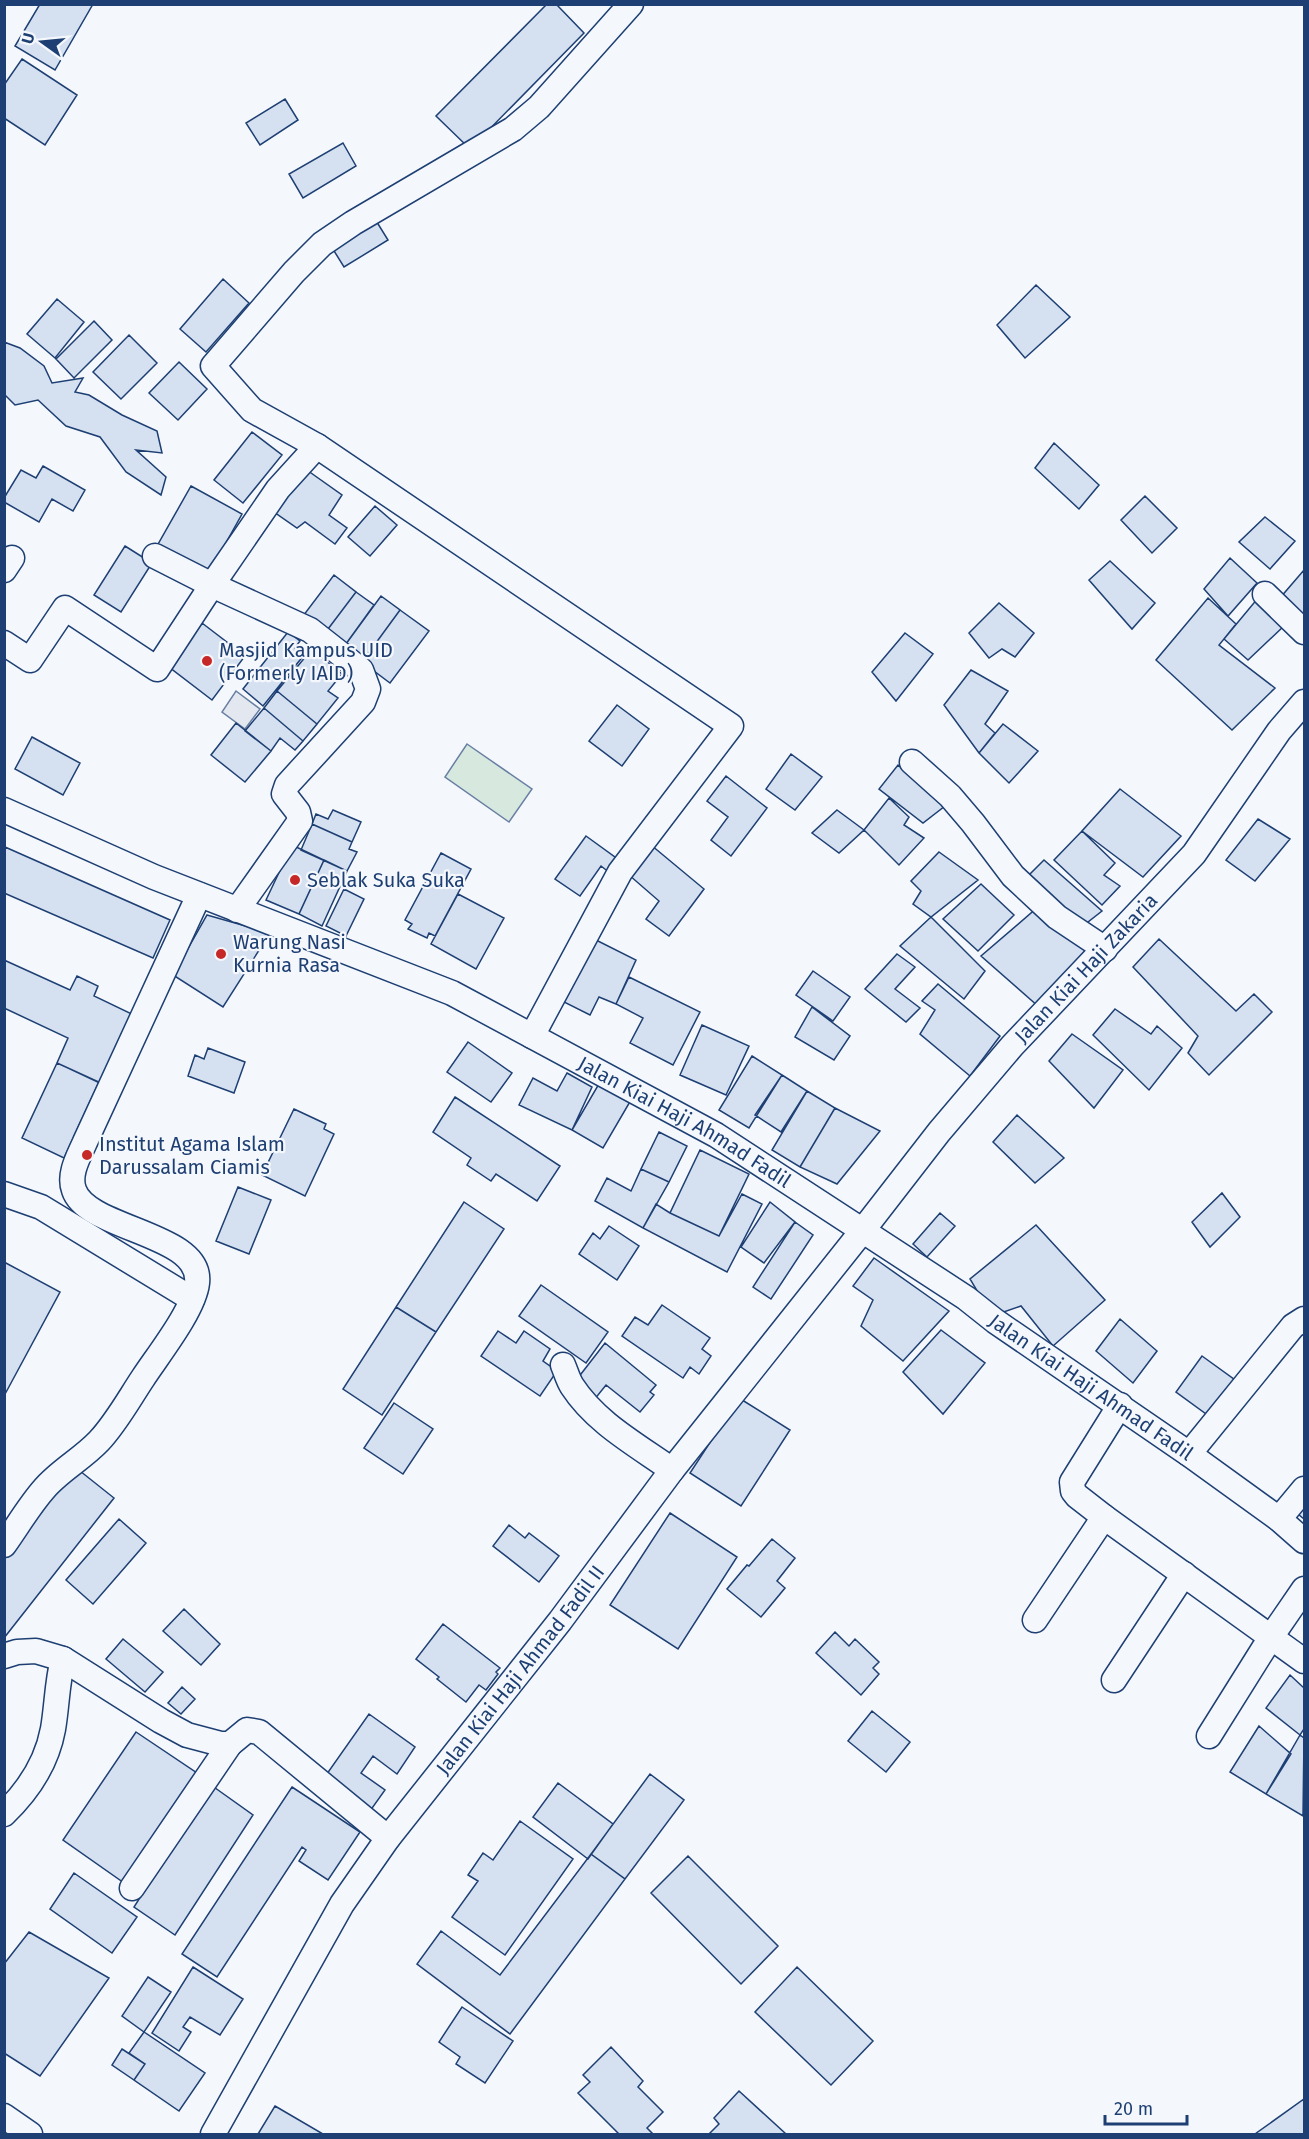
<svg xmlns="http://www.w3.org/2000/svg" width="1309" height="2139" viewBox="0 0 1309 2139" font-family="'Fira Sans',sans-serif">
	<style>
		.green { fill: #d7e8df; stroke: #687fa3; stroke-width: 1.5 }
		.parking { fill: #e3e8f0; stroke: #687fa3; stroke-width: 1.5 }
		.building { fill: #d5e0f0; stroke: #1d3f73; stroke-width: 1.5 }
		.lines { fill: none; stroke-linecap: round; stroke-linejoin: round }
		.minor-casing { stroke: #1d3f73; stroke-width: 27 }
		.minor { stroke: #f4f7fb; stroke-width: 24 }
		.poi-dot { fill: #c62828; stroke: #f4f7fb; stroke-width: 2 }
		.labels { text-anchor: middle; stroke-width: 4.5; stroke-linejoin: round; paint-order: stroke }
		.poi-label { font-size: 20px; fill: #1d3f73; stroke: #f4f7fb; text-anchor: start }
		.street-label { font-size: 20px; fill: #1d3f73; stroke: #f4f7fb }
	</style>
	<rect width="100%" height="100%" fill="#f4f7fb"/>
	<path class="green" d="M467,744l65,45 -23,33 -64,-45z"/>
	<path class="parking" d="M236,691l24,18 -15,20 -23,-17z"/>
	<path class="building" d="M40,4h53l-38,66 -40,-24z
		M547,4h9l28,29 -114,116 -34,-33z
		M22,59l55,36 -32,50 -41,-27v-33z
		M285,99l13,21 -38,25 -14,-22z
		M343,143l13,23 -53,32 -14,-24z
		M375,219l13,21 -44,27 -13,-21z
		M223,279l26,24 -43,49 -26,-23z
		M1036,285l34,32 -45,41 -28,-33z
		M57,299l27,23 -29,36 -28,-24z
		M94,321l18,19 -38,38 -18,-19z
		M129,335l28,28 -36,36 -28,-27z
		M4,342l16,6 24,18 8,17 31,-5 -8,14 14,3 33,20 35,16 5,22 -26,-3 30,27 -5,18 -35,-23 -26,-35 -34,-11 -28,-26 -23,5 -11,-11z
		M179,362l28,27 -29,31 -29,-27z
		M252,432l30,23 -39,48 -29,-23z
		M1054,443l45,42 -20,24 -44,-41z
		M43,466l42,24 -12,21 -21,-12 -13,23 -35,-20v-4l17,-28 15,8z
		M304,468l38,27 -13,20 18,13 -12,16 -30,-22 -8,6 -23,-16z
		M191,486l51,28 -34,61 -51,-29z
		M1145,496l32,32 -25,25 -31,-33z
		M375,506l22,19 -27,31 -22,-19z
		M1265,517l30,24 -25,28 -31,-27z
		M125,546l27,17 -31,49 -27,-17z
		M1230,558l27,25 -29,33 -24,-27z
		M1110,561l45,42 -23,26 -43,-49z
		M1304,570v46l-24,-18z
		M334,575l22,17 -31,41 -22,-17z
		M356,592l18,13 -31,43 -18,-15z
		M381,596l19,14 -38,52 -19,-14z
		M1208,598l28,26 -17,21 56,43 -43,42 -76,-70z
		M1258,598l27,27 -37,35 -24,-21z
		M999,603l35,30 -19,24 -13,-8 -13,9 -20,-25z
		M400,610l29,21 -39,52 -28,-21z
		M202,623l43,33 -33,44 -43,-33z
		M288,632l12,9 -5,7 9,7 -41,51 -20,-17z
		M905,633l28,21 -37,47 -24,-29z
		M312,649l30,25 -14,17 10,7 -21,26 -40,-33z
		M971,670l37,21 -23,33 10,9 -16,20 -35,-48z
		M277,691l40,33 -14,17 -39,-33z
		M617,705l32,24 -27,37 -33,-25z
		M264,708l39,33 -8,9 -15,-12 -9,13 -26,-20z
		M236,723l35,28 -26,31 -34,-27z
		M1003,724l35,27 -29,32 -30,-30z
		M32,737l48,26 -17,32 -48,-26z
		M791,754l31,23 -27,33 -29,-21z
		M898,765l47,41 -22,17 -44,-34z
		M726,776l41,32 -36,48 -20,-16 17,-23 -21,-16z
		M1120,789l61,47 -38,41 -61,-46z
		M889,798l20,19 -5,8 20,13 -25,27 -35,-35z
		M333,810l28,12 -9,20 -40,-18 4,-10 12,5z
		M837,810l27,20 -25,23 -27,-20z
		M1258,819l32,20 -35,42 -29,-21z
		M312,824l40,18 -3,7 8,3 -10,19 -46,-21z
		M1082,831l33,32 -11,12 16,11 -18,19 -48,-45z
		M586,836l33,24 -9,13 -9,-7 -21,30 -25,-17z
		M292,845l32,15 -25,54 -33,-14z
		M651,845l53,44 -35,47 -23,-17 13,-18 -30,-26z
		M5,847l165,73 -17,38 -149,-65z
		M939,852l39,28 -47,37 -18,-13 8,-13 -10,-10z
		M441,853l30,16 -36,67 -6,-3 -2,5 -19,-9 4,-5 -7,-4z
		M324,860l23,11 -25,55 -23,-12z
		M1044,860l58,51 -23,18 -55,-49z
		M981,884l33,31 -36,36 -35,-32z
		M344,889l20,10 -18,37 -20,-10z
		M458,894l46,24 -28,51 -45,-25z
		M1038,907l57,44 -56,56 -58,-51z
		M207,915l63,18 -47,74 -50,-32z
		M931,917l54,54 -21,28 -64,-53z
		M590,937l46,23 -20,44 -17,-7 -9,18 -32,-16z
		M1159,939l77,72 18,-17 18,18 -63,63 -21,-22 10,-17 -65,-69z
		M897,954l18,13 -20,22 25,19 -14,14 -41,-33z
		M4,960l66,30 7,-14 21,10 -4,10 42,20 -32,69 -47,-22 11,-25 -64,-30z
		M813,971l37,26 -17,24 -37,-26z
		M629,977l71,35 -27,53 -43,-22 13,-25 -27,-14z
		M938,984l62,52 -30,40 -50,-42 15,-24 -13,-9z
		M812,1007l38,29 -16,24 -39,-23z
		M1115,1009l36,25 6,-8 25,22 -33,42 -56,-55z
		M702,1025l47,21 -23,49 -46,-20z
		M1072,1034l51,36 -29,38 -45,-47z
		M468,1042l44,31 -21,29 -44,-30z
		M208,1048l37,14 -11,31 -46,-17 7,-21 9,4z
		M752,1056l30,19 -33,53 -30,-18z
		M57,1063l42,19 -35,76 -42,-20z
		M567,1073l25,14 -20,43 -53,-25 14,-27 24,13z
		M782,1075l25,16 -26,41 -26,-17z
		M600,1082l31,18 -28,48 -31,-18z
		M807,1091l28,17 -35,59 -28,-17z
		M455,1097l105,69 -23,35 -41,-27 -5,7 -24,-16 4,-7 -38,-26z
		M835,1108l45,23 -43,53 -37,-17z
		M294,1109l32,15 -2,5 10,5 -29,62 -43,-21z
		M1017,1115l47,43 -29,25 -42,-41z
		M659,1132l28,14 -18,36 -28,-13z
		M700,1150l49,24 -30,62 -49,-23z
		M641,1169l28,13 -26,46 -48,-27 12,-23 24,13z
		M238,1187l33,13 -22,54 -33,-13z
		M1222,1193l18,24 -30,30 -18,-25z
		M742,1194l20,10 -35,68 -84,-44 13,-24 14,9 49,23z
		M464,1202l40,27 -68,103 -40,-25z
		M770,1202l25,20 -31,41 -23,-16z
		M940,1213l15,13 -28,31 -14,-13z
		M795,1222l18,13 -42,64 -18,-12z
		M1036,1225l69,75 -52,46 -32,-40 -29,10 -22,-37z
		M609,1226l30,20 -22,34 -38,-26 14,-21 7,6z
		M874,1258l75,53 -46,50 -42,-35 12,-26 -20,-14z
		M4,1262l56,30 -56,104z
		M541,1285l67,47 -22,31 -67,-47z
		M662,1305l48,33 -8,11 9,7 -12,18 -9,-7 -7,11 -61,-42 13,-19 13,8z
		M396,1307l40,25 -54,83 -39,-26z
		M1120,1319l37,32 -24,32 -37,-32z
		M941,1330l44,33 -42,51 -40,-42z
		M498,1331l18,12 8,-12 26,18 -7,12 14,10 -17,25 -59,-40z
		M605,1343l51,42 -6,7 4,3 -14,17 -34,-27 -12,15 -20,-17z
		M1202,1356l40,29 -29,34 -37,-27z
		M739,1398l51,32 -49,76 -51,-33z
		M394,1403l39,26 -30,45 -39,-26z
		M75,1467l39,31 -110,140v-80z
		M1304,1504v15l-6,-5z
		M670,1513l67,44 -59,92 -68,-44z
		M119,1519l27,24 -53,61 -27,-24z
		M509,1525l16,13 4,-5 30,23 -20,26 -46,-36z
		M772,1539l23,19 -18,23 8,7 -24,29 -34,-28 20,-24 2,1z
		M184,1609l36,35 -19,21 -38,-34z
		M443,1624l57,44 -4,4 2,2 -12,16 -7,-5 -13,17 -29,-23 2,-2 -23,-18z
		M835,1632l14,14 6,-7 24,23 -6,6 6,6 -18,21 -45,-42z
		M123,1639l40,33 -18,20 -39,-33z
		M1290,1675l14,13v41l-4,6 -34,-27z
		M182,1687l13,12 -14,15 -13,-11z
		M872,1711l38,31 -24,30 -38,-31z
		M369,1714l46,33 -18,27 -24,-18 -12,17 24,17 -15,21 -46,-33z
		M1259,1726l32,28 -25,40 -36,-22z
		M136,1732l64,43 -73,110 -64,-45z
		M1300,1735l4,3 -1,78 -37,-22z
		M650,1774l34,26 -59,79 -34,-25z
		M558,1783l55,41 -25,35 -55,-42z
		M211,1785l42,30 -78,120 -41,-28z
		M292,1787l68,45 -32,48 -29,-19 7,-11 -4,-3 -85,130 -35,-23z
		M520,1821l53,38 -68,96 -53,-38 26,-36 -10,-6 15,-22 10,7z
		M591,1854l34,25 -115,155 -93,-70 24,-33 59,44z
		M688,1856l90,90 -37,38 -90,-91z
		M74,1873l63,44 -25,36 -62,-44z
		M29,1932l80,46 -69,98 -36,-23v-89z
		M193,1967l50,32 -23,36 -30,-18 -7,10 8,5 -12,19 -27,-18z
		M797,1967l76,74 -42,44 -76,-73z
		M148,1977l23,15 -27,40 -22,-16z
		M462,2007l51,34 -28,42 -29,-19 4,-7 -21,-15z
		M144,2032l61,41 -26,38 -45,-31 11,-16 -16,-11z
		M611,2047l32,34 -5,6 25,25 -16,16 6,6h-34l-41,-41 12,-11 -7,-7z
		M122,2049l23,15 -11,16 -22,-15z
		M739,2091l47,43h-77l10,-10 -5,-6z
		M1304,2099v35h-49z
		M275,2106l48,28h-65z"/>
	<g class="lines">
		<defs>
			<g id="minor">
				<path d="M4,570l8,-12"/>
				<path d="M1265,594l39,38"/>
				<path d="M4,643l26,17 35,-52 92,61 55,-84 -57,-29"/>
				<path d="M912,762l38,34 23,27 40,53 44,41 48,32"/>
				<path id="s1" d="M4,810l150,67 298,116 264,142 250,163 29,23 194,133 90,65 25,22"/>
				<path d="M237,910l63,-89 -2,-9 -14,-18 3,-9 76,-83 5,-13 -7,-19 -51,-40 -98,-45 66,-96 39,-43"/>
				<path d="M532,1036l88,-164 111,-146 -414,-280 -65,-36 -39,-44 81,-94 28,-28 31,-21 160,-94 26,-22 92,-103"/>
				<path d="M4,1194l37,13 151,92"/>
				<path d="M563,1365c3,7 5,15 9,21 24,37 65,59 100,84"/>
				<path d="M1120,1405l-48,77 1,9 4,5 27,21 200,144"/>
				<path d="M1189,1454l104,-128 11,-7"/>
				<path d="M1279,1519l25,-30"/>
				<path d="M4,1545c13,-18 25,-39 40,-56 15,-18 38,-30 55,-48 17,-18 30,-42 44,-63 15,-23 51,-68 54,-95 6,-50 -110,-53 -123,-93 -6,-16 5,-34 11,-48l114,-247"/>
				<path d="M1035,1620l69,-103"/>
				<path d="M4,1656l13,-4 19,-1 27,8 98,62 26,14 34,9h9l17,-14 12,2 129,106"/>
				<path d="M1114,1680l70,-106"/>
				<path d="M1209,1736l62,-99 33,-48"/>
				<path d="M4,1814c24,-23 43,-52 49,-85 4,-23 4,-47 10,-70"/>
				<path d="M132,1888l98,-144"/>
				<path d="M4,2116l26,18"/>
				<path id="s2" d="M213,2134l129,-230 46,-66 172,-217 112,-151 191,-240 76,-98 73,-86 182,-192 85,-123 25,-29"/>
			</g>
		</defs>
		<use href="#minor" class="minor-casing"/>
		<use href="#minor" class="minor"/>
	</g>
	<g class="poi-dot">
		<circle cx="207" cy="661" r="6"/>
		<circle cx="295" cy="880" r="6"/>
		<circle cx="221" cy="954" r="6"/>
		<circle cx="87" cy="1155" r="6"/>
	</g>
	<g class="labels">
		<g class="poi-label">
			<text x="219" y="657">Masjid Kampus UID<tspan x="219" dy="23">(Formerly IAID)</tspan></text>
			<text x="307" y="887">Seblak Suka Suka</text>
			<text x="233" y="949">Warung Nasi<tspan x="233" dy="23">Kurnia Rasa</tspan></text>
			<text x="99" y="1151">Institut Agama Islam<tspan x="99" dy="23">Darussalam Ciamis</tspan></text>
		</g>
		<g class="street-label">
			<text dy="7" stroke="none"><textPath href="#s2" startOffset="1460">Jalan Kiai Haji Zakaria</textPath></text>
			<text dy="7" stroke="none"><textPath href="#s1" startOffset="750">Jalan Kiai Haji Ahmad Fadil</textPath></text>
			<text dy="7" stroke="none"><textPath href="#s1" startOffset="1236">Jalan Kiai Haji Ahmad Fadil</textPath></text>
			<text dy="7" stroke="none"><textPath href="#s2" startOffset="558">Jalan Kiai Haji Ahmad Fadil II</textPath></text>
		</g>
	</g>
	<rect width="1309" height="2139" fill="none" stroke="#1d3f73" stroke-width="12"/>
	<g transform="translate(42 42) rotate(285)" stroke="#f4f7fb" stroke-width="4.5" paint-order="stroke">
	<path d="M0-4.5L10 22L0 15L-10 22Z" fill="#1d3f73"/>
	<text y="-9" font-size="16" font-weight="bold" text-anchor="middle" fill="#1d3f73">U</text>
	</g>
	<path d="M1105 2115v9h82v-9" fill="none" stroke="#1d3f73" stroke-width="3"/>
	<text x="1114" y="2115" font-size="18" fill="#1d3f73" stroke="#f4f7fb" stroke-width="4.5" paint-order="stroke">20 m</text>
</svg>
